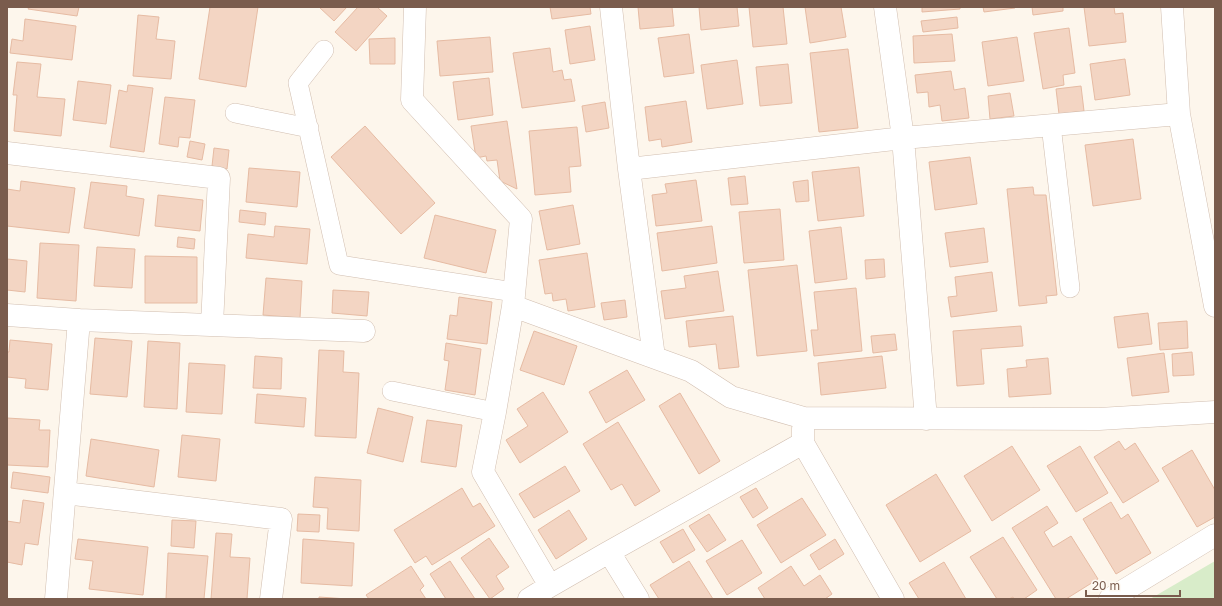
<svg xmlns="http://www.w3.org/2000/svg" width="1222" height="606" viewBox="0 0 1222 606" font-family="'Golos Text',sans-serif">
	<style>
		.green { fill: #d8ecc9 }
		.building { fill: #f3d5c3; stroke: #e6bba3 }
		.lines { fill: none; stroke-linecap: round; stroke-linejoin: round }
		.service-casing { stroke: #d1beb0; stroke-width: 20 }
		.minor-casing { stroke: #d1beb0; stroke-width: 23 }
		.service { stroke: #fff; stroke-width: 19 }
		.minor { stroke: #fff; stroke-width: 22 }
	</style>
	<rect width="100%" height="100%" fill="#fdf6ec"/>
	<path class="green" d="M1215,561v38h-65z"/>
	<path class="building" d="M29,7h50l-2,9 -49,-7z
		M210,7h48l-12,80 -47,-8z
		M319,7h28l-13,14z
		M358,7h19l10,9 -31,35 -21,-19z
		M550,7h40l1,7 -39,5z
		M638,7h34l2,19 -34,3z
		M699,7h38l2,19 -38,4z
		M749,7h34l4,37 -34,3z
		M805,7h36l5,30 -36,6z
		M922,7h38v2l-38,3z
		M983,7h32v1l-31,4z
		M1032,7h31v4l-30,4z
		M1084,7h30l1,7 8,-1 3,29 -37,4z
		M138,15l21,2 -3,22 19,2 -4,38 -38,-3z
		M957,17l1,11 -35,4 -2,-11z
		M25,19l51,7 -4,34 -62,-7 2,-14 11,2z
		M590,26l5,34 -25,4 -5,-34z
		M1069,28l6,45 -12,2 1,10 -21,4 -9,-56z
		M689,34l5,39 -30,4 -6,-39z
		M952,34l3,27 -41,2 -1,-27z
		M490,37l3,35 -53,4 -3,-35z
		M1017,37l7,44 -36,5 -6,-44z
		M395,38v26h-25l-1,-25z
		M550,48l3,24 9,-2 2,10 7,-1 4,22 -53,7 -9,-55z
		M848,49l10,79 -39,4 -9,-79z
		M1125,59l5,36 -35,5 -5,-36z
		M737,60l6,44 -36,5 -6,-44z
		M17,62l24,2 -4,33 28,2 -4,37 -47,-5 3,-36h-4z
		M788,64l4,39 -32,3 -4,-39z
		M951,71l3,19 11,-2 4,30 -27,3 -2,-16 -11,2 -1,-15 -11,1 -2,-18z
		M489,78l4,37 -35,5 -5,-38z
		M78,81l33,4 -5,39 -33,-4z
		M128,85l25,3 -9,64 -34,-5 9,-57 8,2z
		M1081,86l3,25 -25,3 -3,-25z
		M1010,93l4,23 -24,3 -2,-23z
		M165,97l30,3 -5,38 -11,-1 -1,10 -19,-3z
		M686,101l6,41 -30,5 -1,-8 -12,2 -4,-34z
		M605,102l4,26 -23,4 -4,-26z
		M507,121l10,68 -17,-8 -3,-21 -10,1 -1,-5 -10,2 -5,-32z
		M365,126l70,77 -34,31 -70,-77z
		M577,127l4,39 -12,1 2,25 -36,3 -6,-64z
		M1133,139l8,60 -48,7 -8,-61z
		M190,141l15,3 -3,16 -15,-3z
		M214,148l15,2 -2,19 -15,-3z
		M970,157l7,47 -42,6 -6,-48z
		M859,167l5,49 -46,5 -6,-49z
		M249,168l51,4 -3,35 -51,-5z
		M745,176l3,28 -17,1 -3,-27z
		M696,180l6,41 -46,5 -4,-31 15,-2 -2,-9z
		M808,180l1,21 -13,1 -3,-20z
		M21,181l54,7 -6,45 -62,-7v-37l13,2z
		M91,182l36,4 -1,10 18,3 -5,37 -55,-8z
		M1033,187l1,8h12l11,100 -11,1 1,7 -28,3 -12,-117z
		M158,195l45,5 -3,31 -45,-5z
		M573,205l7,39 -33,6 -8,-39z
		M780,209l4,51 -40,3 -5,-51z
		M240,210l26,3 -1,12 -26,-3z
		M435,215l61,15 -10,43 -62,-15z
		M275,226l35,3 -3,35 -61,-6 2,-24 26,3z
		M712,226l5,37 -55,8 -5,-38z
		M841,227l6,52 -32,4 -6,-52z
		M984,228l4,34 -38,5 -5,-34z
		M178,237l17,2 -1,10 -17,-2z
		M40,243l39,2 -3,56 -39,-3z
		M97,247l38,2 -3,39 -38,-2z
		M587,253l8,54 -27,4 -2,-12 -13,2 -1,-8 -7,1 -6,-34z
		M145,256l52,1v46h-52z
		M7,259l20,2 -2,31 -18,-2z
		M884,259l1,18 -19,2 -1,-19z
		M797,265l10,86 -50,5 -9,-86z
		M718,271l6,40 -59,8 -4,-28 25,-3 -2,-12z
		M992,272l5,39 -46,6 -3,-20 9,-1 -2,-19z
		M266,278l36,3 -2,37 -37,-3z
		M856,288l6,63 -48,5 -3,-26h7l-4,-38z
		M333,290l36,2 -2,24 -35,-3z
		M459,297l33,5 -5,42 -40,-5 3,-24 7,1z
		M625,300l2,17 -23,3 -3,-17z
		M1148,313l4,31 -34,4 -4,-31z
		M733,316l6,51 -20,2 -3,-25 -27,3 -3,-26z
		M1187,321l1,27 -28,2 -2,-27z
		M1021,326l2,20 -42,3 3,35 -27,2 -4,-55z
		M534,331l43,15 -13,39 -44,-15z
		M895,334l2,16 -24,3 -2,-17z
		M95,338l37,3 -5,56 -37,-3z
		M10,340l42,4 -4,46 -23,-2 1,-9 -19,-2v-25h2z
		M148,341l32,2 -3,66 -33,-2z
		M446,343l35,6 -6,46 -30,-5 4,-29 -5,-1z
		M319,350l25,1 -1,21 16,1 -3,65 -41,-2z
		M1192,352l2,23 -21,1 -1,-22z
		M1164,353l5,39 -37,4 -5,-38z
		M255,356l27,2 -1,31 -28,-1z
		M882,356l4,32 -65,7 -3,-32z
		M1048,358l3,36 -42,3 -2,-28 20,-2 -1,-7z
		M189,363l36,2 -3,49 -36,-2z
		M627,370l18,30 -39,23 -17,-31z
		M543,392l25,40 -48,31 -14,-23 22,-14 -11,-17z
		M680,393l40,68 -21,13 -40,-68z
		M257,394l49,4 -2,29 -49,-4z
		M378,408l35,9 -10,45 -36,-9z
		M7,418l33,2 -1,10h11l-2,37 -41,-2z
		M427,420l35,5 -6,42 -35,-5z
		M618,422l42,69 -25,15 -13,-22 -11,6 -28,-46z
		M182,435l38,4 -4,42 -38,-4z
		M91,439l68,11 -5,37 -68,-11z
		M1119,441l6,9 10,-7 24,38 -36,22 -29,-46z
		M1012,446l28,44 -48,31 -28,-45z
		M1080,446l28,47 -32,19 -29,-46z
		M1192,450l23,40v27l-18,10 -35,-59z
		M565,466l15,25 -46,27 -15,-24z
		M13,472l37,5 -2,16 -37,-5z
		M936,474l35,57 -51,31 -34,-57z
		M315,477l46,3 -2,51 -32,-2 1,-21 -15,-1z
		M462,488l11,19 7,-4 15,23 -63,39 -6,-9 -11,7 -21,-33z
		M756,488l12,20 -15,10 -13,-21z
		M802,498l24,37 -45,28 -24,-38z
		M23,500l21,3 -6,42 -13,-2 -3,22 -15,-3v-41l13,2z
		M1111,502l10,17 7,-5 23,39 -35,21 -33,-55z
		M1047,506l11,17 -14,9 9,15 18,-11 27,43 -32,20h-10l-44,-71z
		M569,510l18,29 -31,20 -18,-29z
		M298,514l22,1 -1,17 -22,-1z
		M709,514l17,26 -19,12 -18,-26z
		M172,520l24,1 -2,27 -23,-2z
		M683,529l12,21 -22,13 -13,-21z
		M216,533l16,1 -2,23 20,1 -3,41h-36z
		M1003,537l34,53 -13,9h-10l-1,-2 -4,2h-12l-27,-42z
		M489,538l20,29 -13,9 8,13 -14,10 -29,-41z
		M78,539l70,8 -5,48 -54,-6 4,-28 -18,-2z
		M303,539l51,4 -2,43 -51,-3z
		M835,539l9,15 -25,16 -9,-15z
		M742,540l20,33 -35,22 -21,-34z
		M168,553l40,3 -4,43h-38z
		M450,561l25,38h-29l-16,-25z
		M689,561l24,38h-54l-9,-14z
		M944,562l22,37h-47l-10,-16z
		M411,566l13,20 -4,4 6,9h-57l-3,-4z
		M791,566l13,20 16,-11 12,19 -7,5h-60l-7,-11z
		M319,597l28,2h-28z"/>
	<g class="lines">
		<defs>
			<path id="service" d="M324,50l-26,33 41,182 175,27
				M235,113l74,15
				M1051,125l19,163
				M392,391l103,21"/>
			<path id="minor" d="M415,7l-3,93 109,119 -8,87 -18,106 -12,60 67,114 59,-34
				M611,7l18,162 25,188
				M885,7l18,131 23,281
				M1172,7l7,107 36,192
				M7,153l212,25 -7,147
				M629,169l274,-31 276,-24
				M513,306l178,65 40,26 73,21 295,1 116,-7
				M7,315l72,5 285,11
				M803,429v14l90,156
				M65,493l216,26 -10,80
				M56,599l23,-279
				M529,599l21,-13
				M638,599l-29,-47 194,-109
				M1110,599l105,-64"/>
		</defs>
		<use href="#service" class="service-casing"/>
		<use href="#minor" class="minor-casing"/>
		<use href="#service" class="service"/>
		<use href="#minor" class="minor"/>
	</g>
	<rect width="1222" height="606" fill="none" stroke="#7a5c4d" stroke-width="16"/>
	<path d="M1086 590v6h94v-6" fill="none" stroke="#7a5c4d" stroke-width="2"/>
	<text x="1092" y="590" font-size="12" fill="#7a5c4d" stroke="#fffaf3" stroke-width="3" paint-order="stroke">20 m</text>
</svg>
